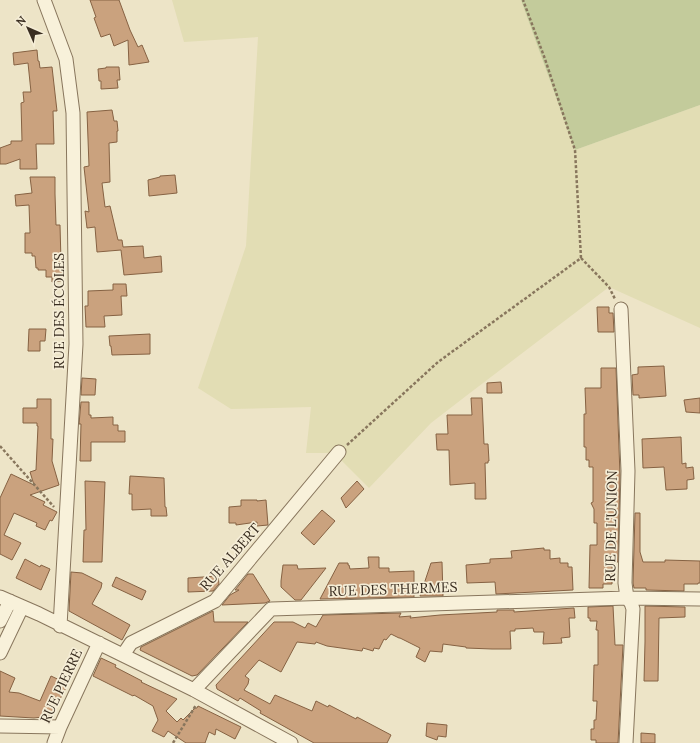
<svg xmlns="http://www.w3.org/2000/svg" width="700" height="743" viewBox="0 0 700 743" font-family="Lora,serif">
	<style>
		.farmland { fill: #e2ddb4 }
		.green { fill: #c3cb9b }
		.building { fill: #caa27e; stroke: #866243 }
		.lines { fill: none; stroke-linecap: round; stroke-linejoin: round }
		.minor-casing { stroke: #88765d; stroke-width: 15 }
		.path { stroke: #88765d; stroke-width: 2.5; stroke-dasharray: 3 2; stroke-linecap: butt }
		.minor { stroke: #f8f1da; stroke-width: 13 }
		.labels { text-anchor: middle; stroke-width: 3.5; stroke-linejoin: round; paint-order: stroke }
		.street-label { font-size: 14px; fill: #392d20; stroke: #f5edd6 }
	</style>
	<rect width="100%" height="100%" fill="#ede4c7"/>
	<path class="farmland" d="M172,0h349l54,150 125,-45v223l-91,-41 -143,109 -35,27 -62,65 -29,-29 -1,-6h-33l5,-46 -80,2 -33,-21 48,-142 12,-209 -74,5z"/>
	<path class="green" d="M521,0h179v105l-125,45z"/>
	<path class="building" d="M90,0h29l11,30 8,17 4,-2 7,17 -20,3 -1,-25 -14,6 -4,-12 -9,3 -7,-19 2,-1z
		M37,50l1,11h1l1,7 12,-1 5,44h-4l1,33h-18l1,25h-17v-10l-14,5h-6v-16l11,-4v-3h11l-1,-38 3,-1 -1,-10h8l-3,-29 -14,2 -1,-12z
		M106,67h13l1,13h-3l1,8 -17,1v-8h-2l-1,-12 8,-1z
		M112,110l2,11h3l1,10h-1v11l-8,1 1,39 -8,1 3,24 5,-1 8,34h4l1,7 20,-1 1,12 17,-2 1,16 -38,3 -3,-25 -24,2 -2,-25 -8,1 -2,-17 4,1 -5,-45 5,-1 -2,-54z
		M175,175l2,18 -28,3 -1,-16 12,-3v-1z
		M30,177h25v17l1,31h4l1,36v4h2v16l-11,1v-5h-6v-7h-8v-2h-2l-1,-12h-3v-3h-7v-20h5l-1,-28 -13,1 -1,-11 17,-2z
		M113,284h13l1,12h-6l1,19 -18,1 1,11h-19l-1,-21h3v-15l25,-1z
		M597,307h12v6h4l1,19h-16z
		M29,329h17l-1,12h-5v10h-12z
		M150,334v20l-38,1 -1,-9h-1l-1,-10z
		M664,366l2,30 -27,2v-3h-6l-1,-20 6,-1v-7z
		M601,368h15l4,107 -2,87h-6v22h-9v4h-14l1,-43h7v-22h-3v-14l-3,-6 2,-1v-35h-4v-7h-3v-13h-2v-33h2l-1,-26h16z
		M82,378l14,1 -1,16h-14z
		M501,382l1,11h-15v-10z
		M471,398h11l2,46h4l1,17h-1v2h-3l1,36h-11v-16l-25,2 -1,-35h-12l-1,-16h12l-1,-19h25z
		M700,398v15l-14,-1 -2,-12z
		M37,399h14v40h2l-1,22 7,24 -29,10 15,7 -2,3 14,7 -5,9 -2,-1 -5,10 -9,-4 1,-3 -23,-10 -10,22 17,8 -9,17 -12,-6v-56l11,-24 23,11 -4,-13 6,-2 2,-44h-1v-3h-14v-15h14z
		M81,402h8v13h2v3l22,-1v8h5v6h7v11h-34v19h-11l1,-37h-2z
		M681,437l1,27 4,-1v5l7,-1 1,12 -7,1v9l-21,1 -2,-23 -21,1 -1,-29z
		M130,476l34,2 1,29h1l1,9h-16v-7l-19,1v-16h-3z
		M85,481l20,1 -3,80h-19l1,-32h2z
		M357,481l7,8 -18,19 -5,-10z
		M241,500h16v1l9,-1 2,25 -11,1v-4l-21,3v-2h-7v-16l12,-1z
		M322,510l13,11 -21,24 -13,-12z
		M635,513h5v39l3,10h22v-2l35,1v22h-2v1h-14v7l-38,-1v-2h-12l-1,-5z
		M544,548v2h6v9l10,-1v5h8v4h4l1,23 -77,4 -1,-12 -28,1 -1,-18 24,-2v-4l22,-1 -1,-7z
		M368,557h11v11h10v4l25,-1v26l-94,2 19,-36h9v2h1l1,4 19,-1z
		M25,559l15,8 1,-2 9,4 -9,21 -25,-12z
		M442,562l1,34h-23l11,-33z
		M283,565h14l1,4 28,-1 -25,32h-6l-14,-13v-6z
		M71,572l11,1 20,10 -1,5 -9,16 38,21 -8,15 -53,-29z
		M248,574h5l17,27 -5,2 -43,2 8,-10 9,-5h-4z
		M218,576l1,8 -6,7 -25,1v-14z
		M116,577l30,14 -4,9 -30,-14z
		M613,606l2,39h8l-5,98h-22v-3h-5v-11h3v-9h2l1,-19h-4l1,-36h4v-35h-2l1,-9h-7v-3h-2v-11z
		M645,606l40,1v10l-26,1 -1,63h-14l1,-39z
		M574,608l1,10h-6l1,19 -9,1 1,5 -19,1 1,-12h-10l-1,-4 -18,1v2h-5l1,18h-19l-26,-1v-1l-23,-3 -1,8 -12,-1 -5,11 -9,-5 4,-9 -20,-10h-1l-8,-4 -5,6 -2,-1 -5,10 -5,-1 -1,3 -10,-3 -1,3 -35,-5 -11,-4 -1,2 -18,-2 -16,30 -22,-12 -14,16 4,3 -1,5 -4,6 26,14 5,-9 37,16 4,-10 12,6 1,-2 27,14 1,-2 34,18 -4,8h-73l-54,-30 1,-2 -21,-13 -2,3 -21,-12 -1,-4 58,-63h19l12,6 3,-5 8,4 7,-12 78,-2 -2,4 12,-1 -1,2 30,-3 57,-3v-2h17v2z
		M213,611l1,11h34l-51,53 -5,1 -52,-26 1,-3z
		M101,658l15,7 -1,2 27,14 -1,1 36,17 -11,12 11,11 4,-4 2,2 12,-12h2l1,-2 43,21 -6,12 -19,-10 -1,6 -6,-3 -4,11h-19l-18,-12 -4,6 -12,-6 6,-11 -5,-14 -19,-11 -1,1 -40,-20z
		M0,671l15,7 -6,14 10,1 21,8 11,-25 17,8 -17,32 -17,2 -34,-2z
		M427,723l20,2 -1,12 -8,-1 -1,4 -11,-4z
		M641,733l14,1v9h-14z"/>
	<g class="lines">
		<defs>
			<path id="minor" d="M44,0l22,59 7,54 3,231 -16,282
				M621,309l7,162 -3,112 2,15 4,5 2,6 -7,134
				M0,597l39,17 155,76 97,53
				M0,621l10,-20
				M0,653l22,-46
				M123,655l8,-12 84,-42 124,-149
				M194,690l77,-81 356,-11 73,1
				M0,726l60,1
				M54,743l6,-16 39,-84"/>
		</defs>
		<use href="#minor" class="minor-casing"/>
		<path class="path" d="M581,258l28,29 6,12
			M347,445l91,-83 143,-104 -6,-108 -30,-91 -22,-59
			M0,446l54,61
			M173,743l23,-38"/>
		<use href="#minor" class="minor"/>
	</g>
	<g class="labels">
		<g class="street-label">
			<text transform="translate(59 311) rotate(-90)" y="5">RUE DES ÉCOLES</text>
			<text transform="translate(611 526) rotate(-89)" y="5">RUE DE L'UNION</text>
			<text transform="translate(230 557) rotate(-49)" y="5">RUE ALBERT</text>
			<text transform="translate(393 589) rotate(-2)" y="5">RUE DES THERMES</text>
			<text transform="translate(61 686) rotate(-65)" y="5">RUE PIERRE</text>
		</g>
	</g>
	<g transform="translate(28 28) rotate(315)" stroke="#f5edd6" stroke-width="3" paint-order="stroke">
	<path d="M0-3L7 15L0 10L-7 15Z" fill="#392d20"/>
	<text y="-6" font-size="11" font-weight="bold" text-anchor="middle" fill="#392d20">N</text>
	</g>
</svg>
